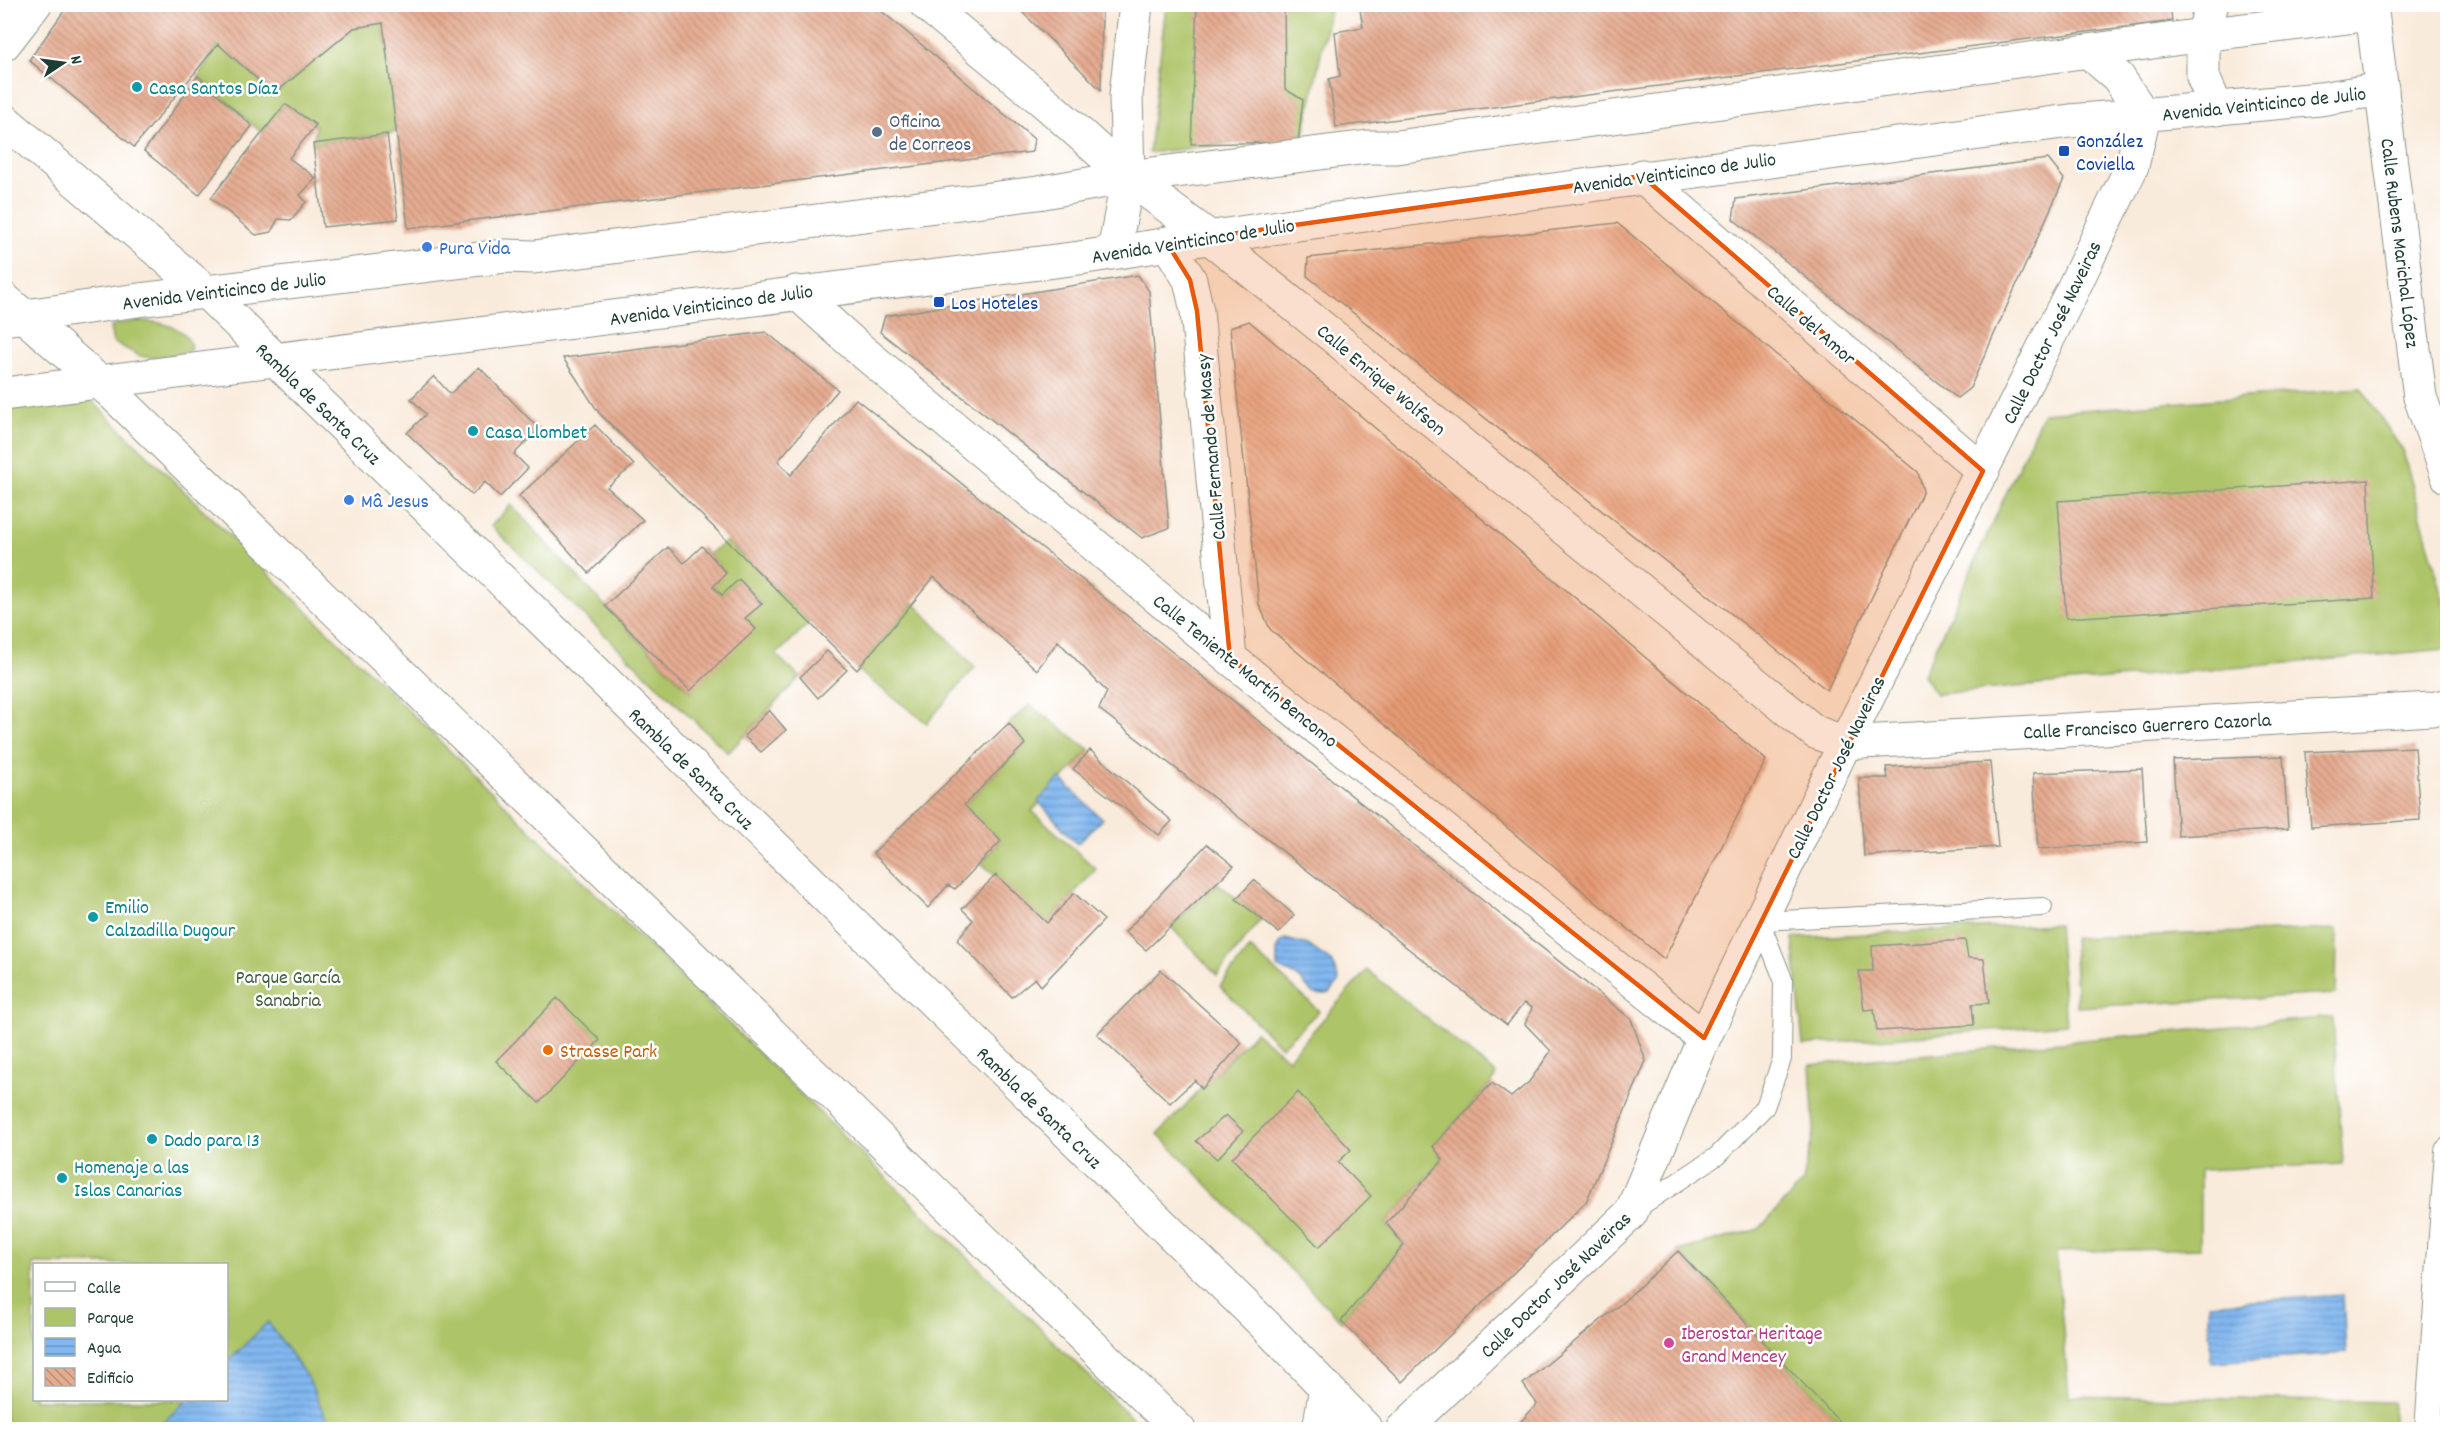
<svg xmlns="http://www.w3.org/2000/svg" width="2452" height="1434" viewBox="0 0 2452 1434" font-family="Dekko,sans-serif">
	<style>
		.green { fill: #aec468; stroke: #66804e; stroke-width: 1.5; fill-rule: evenodd }
		.water { fill: url(#water-rules); stroke: #507a92; stroke-width: 1.5 }
		.building { fill: url(#building-back-hatch) }
		.lines { fill: none; stroke-linecap: round; stroke-linejoin: round }
		.service-casing { stroke: #8c9488; stroke-width: 20 }
		.pedestrian-casing { stroke: #8c9488; stroke-width: 28 }
		.minor-casing { stroke: #8c9488; stroke-width: 35 }
		.tertiary-casing { stroke: #8c9488; stroke-width: 35 }
		.secondary-casing { stroke: #8c9488; stroke-width: 35 }
		.service { stroke: #fff; stroke-width: 18 }
		.pedestrian { stroke: #fff; stroke-width: 26 }
		.minor { stroke: #fff; stroke-width: 33 }
		.tertiary { stroke: #fff; stroke-width: 33 }
		.secondary { stroke: #fff; stroke-width: 33 }
		.marked { fill: #e8590c; fill-opacity: 0.2; stroke: #e8590c; stroke-width: 4.5; stroke-linejoin: round }
		.culture-dot { fill: #0f9aa8; stroke: #fff; stroke-width: 2 }
		.service-dot { fill: #5c6f8a; stroke: #fff; stroke-width: 2 }
		.transit-dot { fill: #1a4fb4; stroke: #fff; stroke-width: 2 }
		.shop-dot { fill: #3f7fe0; stroke: #fff; stroke-width: 2 }
		.food-dot { fill: #e8710a; stroke: #fff; stroke-width: 2 }
		.hotel-dot { fill: #d1479c; stroke: #fff; stroke-width: 2 }
		.labels { text-anchor: middle; stroke-width: 5; stroke-linejoin: round; paint-order: stroke }
		.culture-label { font-size: 20px; fill: #0d838f; stroke: #fff; text-anchor: start }
		.street-label { font-size: 20px; fill: #1f3d34; stroke: #fff }
		.service-label { font-size: 20px; fill: #4e5e75; stroke: #fff; text-anchor: start }
		.transit-label { font-size: 20px; fill: #164399; stroke: #fff; text-anchor: start }
		.shop-label { font-size: 20px; fill: #366cbe; stroke: #fff; text-anchor: start }
		.park-label { font-size: 20px; fill: #435f41; stroke: #fff }
		.food-label { font-size: 20px; fill: #c56008; stroke: #fff; text-anchor: start }
		.hotel-label { font-size: 20px; fill: #b23c85; stroke: #fff; text-anchor: start }
	</style>
	<defs>
		<pattern id="water-rules" width="6" height="5" patternUnits="userSpaceOnUse" patternTransform="scale(1.5)"><rect width="6" height="5" fill="#82b7f0"/><path d="M0 2.5h6" fill="none" stroke="#6a96c3"/></pattern>
		<pattern id="building-back-hatch" width="6" height="6" patternUnits="userSpaceOnUse" patternTransform="scale(1.5)"><rect width="6" height="6" fill="#e6ac91"/><path d="M-1 5l2 2M0 0l6 6M5-1l2 2" fill="none" stroke="#ba8d77"/></pattern>
	</defs>
	<rect width="100%" height="100%" fill="#fff"/>
	<filter id="ink" filterUnits="userSpaceOnUse"><feTurbulence type="fractalNoise" baseFrequency=".0167" numOctaves="2"/><feDisplacementMap in="SourceGraphic" scale="12" xChannelSelector="R" yChannelSelector="G"/><feConvolveMatrix kernelMatrix="1 2 1 2 8 2 1 2 1" color-interpolation-filters="sRGB"/></filter>
	<filter id="wash" filterUnits="userSpaceOnUse"><feTurbulence type="fractalNoise" baseFrequency=".008" numOctaves="4" result="noise"/><feDisplacementMap in="SourceGraphic" scale="24" xChannelSelector="R" yChannelSelector="G"/><feGaussianBlur stdDeviation="1.35" result="paint"/><feColorMatrix in="noise" values="0 0 0 0 0 0 0 0 0 0 0 0 0 0 0 0 0 1.4 0 .05"/><feComposite in="paint" operator="in"/></filter>
	<g filter="url(#wash)">
		<rect width="100%" height="100%" fill="#f9ebdb"/>
		<path class="green" d="M1166,5h165l-27,130 -155,18z
			M383,23l13,108 -9,3 -74,10 3,-19 -31,-21 -23,29 -64,-57 20,-32 56,50 80,-66z
			M138,321c18,0 50,4 53,27l-3,4 -36,6 -12,-2 -27,-14 -3,-14 6,-4z
			M2361,388l42,63 44,161v37l-511,45 -13,-19 120,-262z
			M90,399l1053,1030h-1138l-1,-1019zM34,1264h192v136h-192z
			M511,505l94,101 85,85 55,-73 17,-14 -23,-25 -17,16 -9,-8 12,-14 -16,-19 18,-13 83,81 -34,33 24,22 -72,76 -237,-227z
			M913,602l62,65 -48,56 -70,-53z
			M1030,705l60,45 -58,61 64,58 -49,54 -66,-60 20,-22 -37,-36 61,-61 -16,-21z
			M1218,883l43,36 -44,56 -46,-48z
			M2058,924l8,100 -263,21 -10,-107z
			M2337,929l-1,65 -259,13 -4,-69z
			M1250,948l69,63 -38,36 -61,-61z
			M1367,970l129,104 -4,9 -58,62 9,15 -57,63 18,22 -63,76 -183,-187 97,-102 33,27z
			M2333,1017l10,147 -143,6v78l-144,4 13,144 324,6v27h-546l-169,-178 81,-22 44,-47 11,-53 -4,-64z"/>
		<path class="water" d="M1060,778l42,41 -25,25 -39,-43z
			M1285,939l23,6 24,17 7,19 -9,12c-22,5 -18,-3 -31,-15 -7,-5 -15,-8 -22,-11 0,-11 -2,-22 8,-28z
			M2343,1295l3,58 -135,9 -3,-58z
			M268,1322l41,58 22,49h-175l31,-29h39l1,-38z"/>
		<g id="blocks">
			<path class="building" d="M69,4h804l161,135 -2,13 -624,76 -25,-205 -29,5 -80,66 -56,-50 -84,103 -105,-87z
				M1014,4h88l-1,86z
				M1197,4h87l1,85 18,11 -5,42 -107,2z
				M1359,4h811l2,17 -836,106 -7,-48 11,-3 -5,-44 28,-5z
				M198,76l54,50 -53,69 -55,-44z
				M285,104l31,21 -27,33 27,20 -16,17 6,7 -15,18 -13,-1 -7,13 -15,3 -45,-37z
				M387,134l11,85 -75,8 -10,-83z
				M2048,159l16,20 -94,209 -13,10 -224,-179 3,-20z
				M1617,223l301,249 5,19 -96,199 -520,-414 1,-18z
				M1138,275l11,16 20,237 -27,10 -262,-206 5,-16z
				M1249,321l517,439 -102,199 -394,-330 -11,-25 -29,-276z
				M766,332l72,58 -60,71 13,14 65,-76 775,620 15,42 -60,141 -184,180 -61,-61 63,-76 -18,-22 57,-63 -10,-14 59,-63 19,14 18,-15 22,-31 -26,-27 7,-16 -8,-5 -17,22 -408,-316 8,-17 -49,-51 -21,29 -103,-93 -77,93 -258,-257 -36,-55z
				M479,367l60,62 -25,25 14,14 -28,29 -15,-15 -13,13 -65,-62 19,-19 -15,-15 23,-23 16,18z
				M595,425l39,40 -27,22 36,33 -54,53 -70,-77z
				M2368,480l6,118 -308,20 -8,-117z
				M702,546l24,27 -13,14 9,8 17,-16 23,25 -17,14 11,11 -66,62 -85,-85 63,-59 16,16z
				M827,651l20,19 -29,28 -18,-21z
				M769,710l17,20 -25,22 -17,-16z
				M1009,723l16,21 -61,61 37,36 -46,48 -7,-4 -20,23 -55,-55z
				M2415,747l5,73 -109,7 -6,-75z
				M1090,750l82,71 -13,14 -86,-66z
				M2283,756l5,73 -110,7 -5,-76z
				M1990,762l8,85 -134,9 -5,-78h29l-2,-11z
				M2142,769l5,73 -109,7 -5,-76z
				M1207,844l27,22 -88,84 -21,-18z
				M996,875l51,48 27,-30 30,27 -63,66 -6,-8 -23,19 -55,-57 16,-20 -11,-11z
				M1254,880l40,35 -15,18 -43,-34z
				M1965,940l3,18 16,1 5,44 -17,1 2,21 -97,6 -3,-22 -10,1 -5,-39h14l-1,-25z
				M1161,970l81,73 -40,46 -7,-9 -25,23 -73,-69z
				M557,998l43,42 -61,63 -43,-42z
				M1298,1092l53,58 -13,12 33,34 -52,51 -87,-89z
				M1226,1115l17,16 -26,28 -21,-18z
				M1678,1251l169,179h-334l24,-26 -14,-20 100,-82z"/>
		</g>
	</g>
	<g filter="url(#ink)">
		<use href="#blocks" fill-opacity="0" stroke="#8c9488" stroke-width="1.5"/>
		<g class="lines">
			<defs>
				<path id="service" d="M1635,1210l82,-54 48,-49 17,-48 1,-80 -23,-58 283,-14"/>
				<path id="pedestrian" d="M2428,1430l20,-279"/>
				<path id="minor" d="M926,4l122,101 80,72 81,60 136,109 18,18 452,368 30,11 587,-34 16,-4
					M2212,4l-9,31v42l14,32
					M2371,4l49,393 28,80
					M2203,35l169,-21
					M4,44l31,-40
					M1642,176l341,295
					M1167,243l23,37 7,31 33,347
					M1114,251l14,-74 -2,-82 10,-91
					M796,292l60,54 374,312 474,380
					M1402,1430l229,-217 73,-175 141,-295 227,-452 60,-125 12,-50 -26,-39 -28,-24"/>
				<path id="tertiary" d="M4,319l134,-19 367,-44 29,1 504,-64 90,-16 240,-30h29l806,-112
					M4,394l1075,-136 219,-34 772,-103 250,-22 62,-10"/>
				<path id="secondary" d="M4,120l201,171 1060,1034 102,105
					M4,299l107,93 1068,1038
					M1319,1430l7,-43"/>
			</defs>
			<use href="#service" class="service-casing"/>
			<use href="#pedestrian" class="pedestrian-casing"/>
			<use href="#minor" class="minor-casing"/>
			<use href="#tertiary" class="tertiary-casing"/>
			<use href="#secondary" class="secondary-casing"/>
			<use href="#service" class="service"/>
			<use href="#pedestrian" class="pedestrian"/>
			<use href="#minor" class="minor"/>
			<use href="#tertiary" class="tertiary"/>
			<use href="#secondary" class="secondary"/>
		</g>
	</g>
	<path class="marked" d="M1642,176l341,295 -279,567 -474,-380 -33,-347 -7,-31 -23,-37z"/>
	<g class="culture-dot">
		<circle cx="137" cy="87" r="6"/>
		<circle cx="473" cy="431" r="6"/>
		<circle cx="93" cy="917" r="6"/>
		<circle cx="152" cy="1139" r="6"/>
		<circle cx="62" cy="1178" r="6"/>
	</g>
	<circle class="service-dot" cx="877" cy="132" r="6"/>
	<g class="transit-dot">
		<rect x="2058" y="145" width="12" height="12" rx="3"/>
		<rect x="933" y="296" width="12" height="12" rx="3"/>
	</g>
	<g class="shop-dot">
		<circle cx="427" cy="247" r="6"/>
		<circle cx="349" cy="500" r="6"/>
	</g>
	<circle class="food-dot" cx="548" cy="1050" r="6"/>
	<circle class="hotel-dot" cx="1669" cy="1343" r="6"/>
	<g class="labels">
		<g class="culture-label">
			<text x="149" y="94">Casa Santos Díaz</text>
			<text x="485" y="438">Casa Llombet</text>
			<text x="105" y="913">Emilio<tspan x="105" dy="23">Calzadilla Dugour</tspan></text>
			<text x="164" y="1146">Dado para 13</text>
			<text x="74" y="1173">Homenaje a las<tspan x="74" dy="23">Islas Canarias</tspan></text>
		</g>
		<g class="street-label">
			<text transform="translate(2264 103) rotate(-6)" y="7">Avenida Veinticinco de Julio</text>
			<text transform="translate(1674 172) rotate(-8)" y="7">Avenida Veinticinco de Julio</text>
			<text transform="translate(1193 240) rotate(-9)" y="7">Avenida Veinticinco de Julio</text>
			<text transform="translate(2401 243) rotate(83)" y="7">Calle Rubens Marichal López</text>
			<text transform="translate(224 290) rotate(-7)" y="7">Avenida Veinticinco de Julio</text>
			<text transform="translate(711 304) rotate(-8)" y="7">Avenida Veinticinco de Julio</text>
			<text transform="translate(1812 324) rotate(41)" y="7">Calle del Amor</text>
			<text transform="translate(2051 332) rotate(-64)" y="7">Calle Doctor José Naveiras</text>
			<text transform="translate(1382 379) rotate(40)" y="7">Calle Enrique Wolfson</text>
			<text transform="translate(319 403) rotate(44)" y="7">Rambla de Santa Cruz</text>
			<text transform="translate(1210 447) rotate(-95)" y="7">Calle Fernando de Massy</text>
			<text transform="translate(1246 670) rotate(39)" y="7">Calle Teniente Martín Bencomo</text>
			<text transform="translate(2147 725) rotate(-3)" y="7">Calle Francisco Guerrero Cazorla</text>
			<text transform="translate(1835 767) rotate(-64)" y="7">Calle Doctor José Naveiras</text>
			<text transform="translate(692 768) rotate(44)" y="7">Rambla de Santa Cruz</text>
			<text transform="translate(1040 1107) rotate(44)" y="7">Rambla de Santa Cruz</text>
			<text transform="translate(1555 1284) rotate(-44)" y="7">Calle Doctor José Naveiras</text>
		</g>
		<g class="service-label">
			<text x="889" y="127">Oficina<tspan x="889" dy="23">de Correos</tspan></text>
		</g>
		<g class="transit-label">
			<text x="2076" y="147">González<tspan x="2076" dy="23">Coviella</tspan></text>
			<text x="951" y="309">Los Hoteles</text>
		</g>
		<g class="shop-label">
			<text x="439" y="254">Pura Vida</text>
			<text x="361" y="507">Mâ Jesus</text>
		</g>
		<g class="park-label">
			<text x="288" y="983">Parque García<tspan x="288" dy="23">Sanabria</tspan></text>
		</g>
		<g class="food-label">
			<text x="560" y="1057">Strasse Park</text>
		</g>
		<g class="hotel-label">
			<text x="1681" y="1339">Iberostar Heritage<tspan x="1681" dy="23">Grand Mencey</tspan></text>
		</g>
	</g>
	<rect width="2452" height="1434" fill="none" stroke="#fff" stroke-width="24"/>
	<rect x="33" y="1263" width="195" height="138" fill="#ffffff" stroke="#a5b1ae" stroke-width="1.5"/>
	<rect x="45" y="1282" width="30" height="9" fill="#ffffff" stroke="#a5b1ae" stroke-width="1.5"/>
	<text x="87" y="1293" font-size="18" fill="#1f3d34">Calle</text>
	<rect x="45" y="1308" width="30" height="18" fill="#aec468" stroke="#a5b1ae" stroke-width="1.5"/>
	<text x="87" y="1323" font-size="18" fill="#1f3d34">Parque</text>
	<rect x="45" y="1338" width="30" height="18" fill="url(#water-rules)" stroke="#a5b1ae" stroke-width="1.5"/>
	<text x="87" y="1353" font-size="18" fill="#1f3d34">Agua</text>
	<rect x="45" y="1368" width="30" height="18" fill="url(#building-back-hatch)" stroke="#a5b1ae" stroke-width="1.5"/>
	<text x="87" y="1383" font-size="18" fill="#1f3d34">Edificio</text>
	<g transform="translate(63 63) rotate(77)" stroke="#ffffff" stroke-width="4.5" paint-order="stroke">
	<path d="M0-4.5L10 22L0 15L-10 22Z" fill="#1f3d34"/>
	<text y="-9" font-size="16" font-weight="bold" text-anchor="middle" fill="#1f3d34">N</text>
	</g>
</svg>
